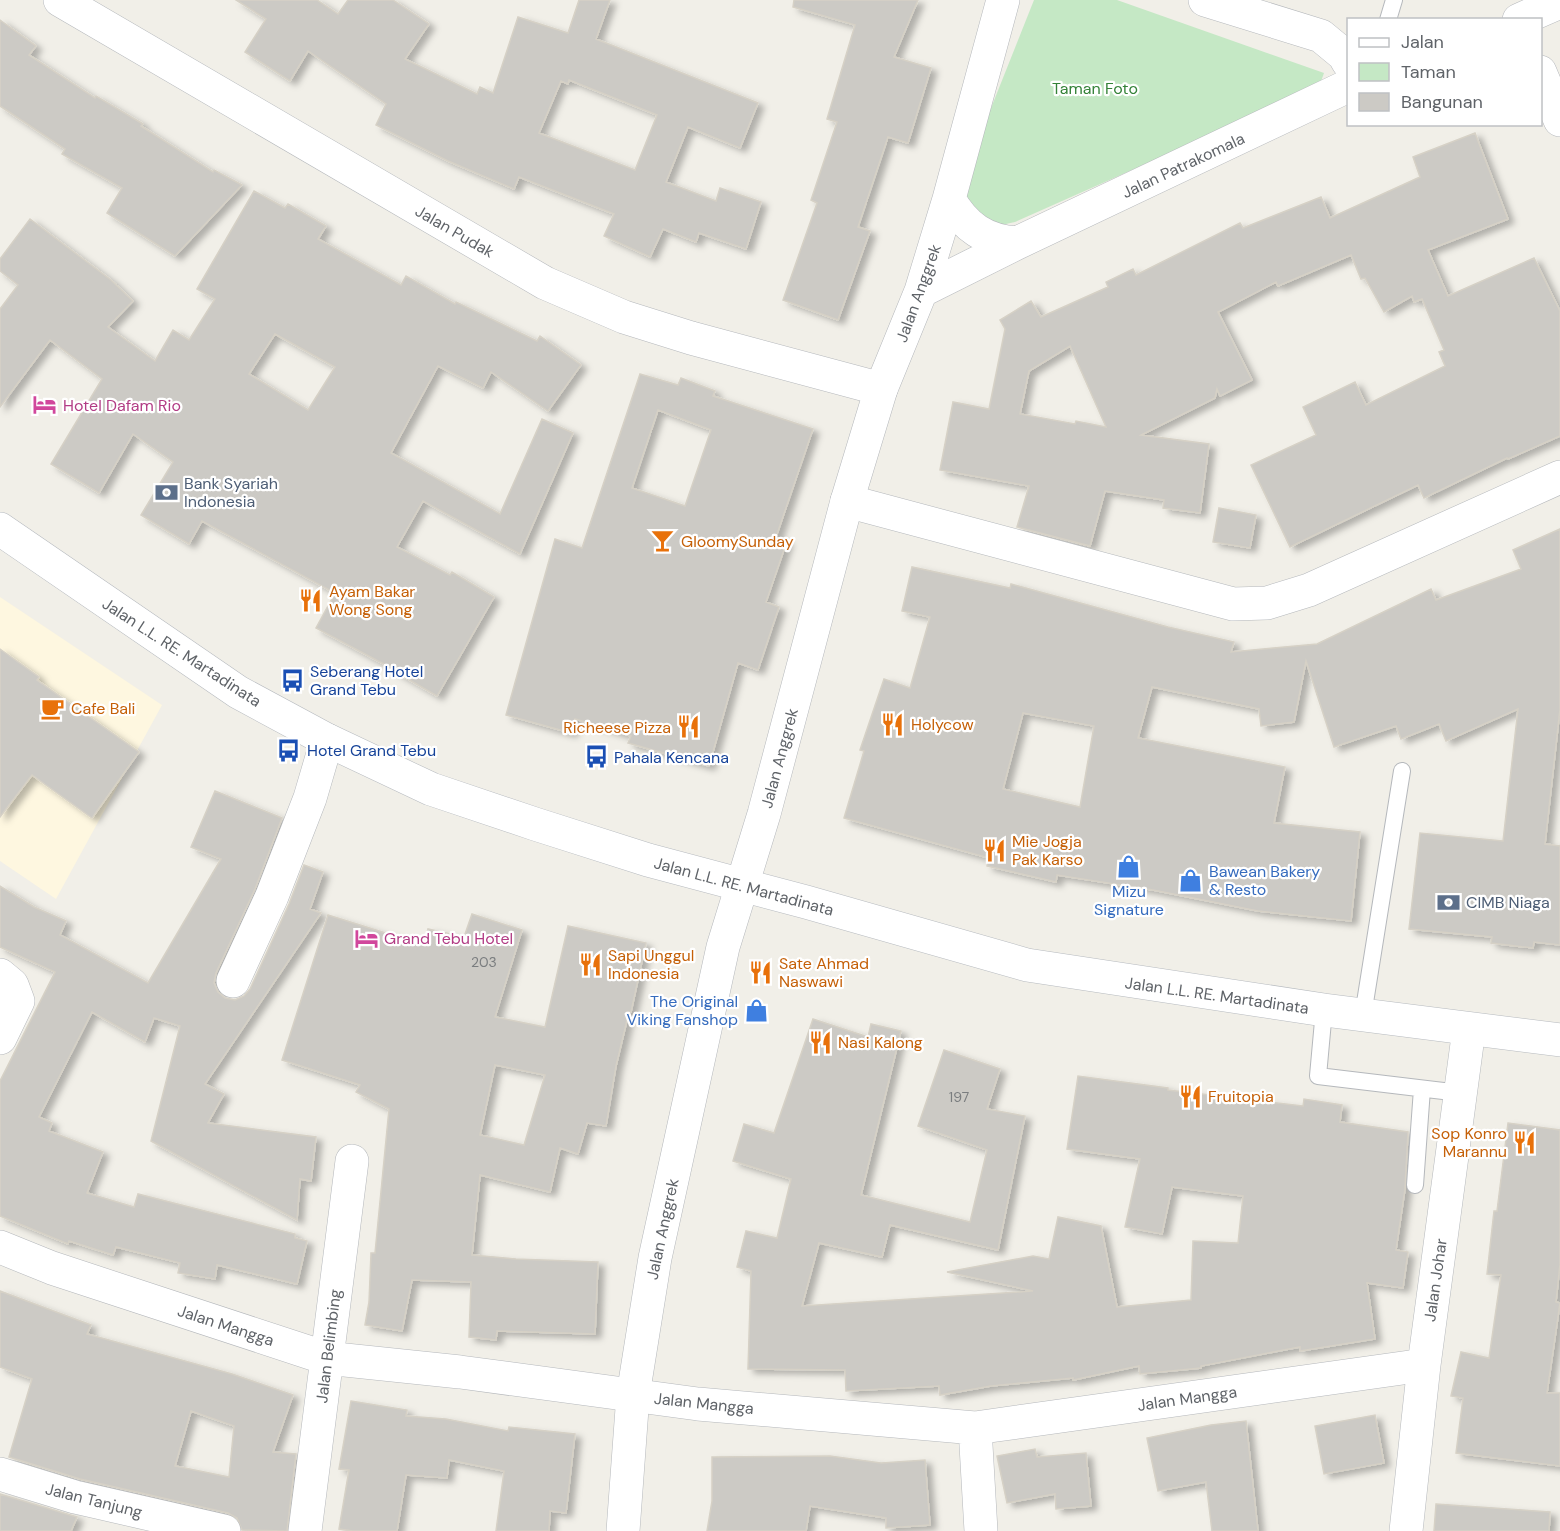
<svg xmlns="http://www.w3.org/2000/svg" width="1560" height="1531" viewBox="0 0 1560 1531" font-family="'DM Sans',sans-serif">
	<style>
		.commercial { fill: #fef7e0 }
		.green { fill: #c5e8c5 }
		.building { fill: #cccac5; stroke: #d6d1c6; stroke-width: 1.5; fill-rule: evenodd; filter: url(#shadow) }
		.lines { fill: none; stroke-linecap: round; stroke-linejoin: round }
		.service-casing { stroke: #b5b8bc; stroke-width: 18 }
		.minor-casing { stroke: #b5b8bc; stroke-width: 34 }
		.tertiary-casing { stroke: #b5b8bc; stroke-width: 34 }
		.secondary-casing { stroke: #b6babf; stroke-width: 34 }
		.service { stroke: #fff; stroke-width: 16 }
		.minor { stroke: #fff; stroke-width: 33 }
		.tertiary { stroke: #fff; stroke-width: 33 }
		.secondary { stroke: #fff; stroke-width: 33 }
		.labels { text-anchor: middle; stroke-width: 4.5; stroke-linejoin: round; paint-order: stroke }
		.number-label { font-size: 14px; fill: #7a7d7f }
		.park-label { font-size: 16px; fill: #348238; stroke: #fff }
		.street-label { font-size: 16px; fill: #5f6368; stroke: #fff }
		.hotel-label { font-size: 16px; fill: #b23c85; stroke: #fff; text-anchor: start }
		.service-label { font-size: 16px; fill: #4e5e75; stroke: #fff; text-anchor: start }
		.food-label { font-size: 16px; fill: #c56008; stroke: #fff; text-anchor: start }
		.transit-label { font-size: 16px; fill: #164399; stroke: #fff; text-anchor: start }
		.shop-label { font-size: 16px; fill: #366cbe; stroke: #fff; text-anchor: start }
	</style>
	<defs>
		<filter id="shadow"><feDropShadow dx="6" dy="4" stdDeviation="3" flood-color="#0004"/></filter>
	</defs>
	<rect width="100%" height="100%" fill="#f1efe8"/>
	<path class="commercial" d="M0,597l162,108 -106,194 -56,-38z"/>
	<path class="green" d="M1034,0h83l207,73 -5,14 -304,135 -23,5 -34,-36z"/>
	<path class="building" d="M236,0h81l21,14 10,-14h45l36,24 -24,35 72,35 3,-7 13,6 25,-76 50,16 11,-33h31l-14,39 162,64 -18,45 -52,-21 -22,55 50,19 4,-13 41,14 -15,47 -47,-16 -3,9 -33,-13 -13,28 -46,-21 10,-22 -95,-37 -5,12 -66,-28 -72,-36 10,-21 -78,-53 -18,30 -45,-29 21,-33zM569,80l88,35 -22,55 -96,-37 22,-52 7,3z
		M794,0h124l-24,57 37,11 -23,75 -20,-6 -30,90 12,4 -32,89 -55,-20 34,-97 -6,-3 26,-78 -10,-3 28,-94 -62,-18z
		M0,20l36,26 -7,9 66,43 1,-2 47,28 -2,2 72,46 1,-2 28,15 -67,71 -68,-43 15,-25 -60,-34 3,-5 -65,-43z
		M1475,133l33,86 -80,31 20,46 86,-38 26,53v125l-52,23 -1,-1 -83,40 -6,-13 -128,62 -39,-82 65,-30 -13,-28 52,-25 11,23 79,-39 -6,-14 5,-2 -22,-51 -8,3 -2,-6 -28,16 -19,-34 -4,1 -10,-24 -73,31 -2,-4 -58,30 34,68 -32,16 -3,-7 -2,9 -74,37 68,9 -9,69 -37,-5 1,-8 -59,-9 -15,55 -73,-19 12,-41 -89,-16 13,-68 36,7 16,-80 -5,-9 31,-19 10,16 67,-30 -2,-5 27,-13 3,6 104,-52 3,5 78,-31 9,21 90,-41 -7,-20zM1070,346l36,81 -30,-6 -1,3 -55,-10 9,-43z
		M254,191l31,17 3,-4 38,22 -8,13 83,46 5,-9 49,28 1,-2 81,39 3,-5 41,29 -33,46 -57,-39 -8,16 -45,-22 -47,87 109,61 42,-95 31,14 -53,121 -97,-53 -26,46 53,28 2,-3 42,25 -57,99 -43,-25 1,-1 -79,-42 19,-35 -133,-72 -13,23 -48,-29 32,-53 -40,-28 -34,59 -48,-29 51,-85 -52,-39 -50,67v-98l18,-24 -18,-14v-12l30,-40 81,61 22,21 -25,26 47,34 18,-31 16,10 26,-41 -18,-10zM275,334l60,33 -27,43 -59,-36z
		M640,374l38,11 3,-7 34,13 -2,5 100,33 -37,108 11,4 -21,61 13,5 -21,63 -20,-7 -29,103 -81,-23 3,-7 -56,-17 -4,14 -65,-18 49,-176 27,9zM658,410l53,20 -26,76 -53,-18z
		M1219,508l37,7 -6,33 -37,-6z
		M1560,529v180l-15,135 15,2v99l-26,-3 -1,6 -42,-5 1,-6 -83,-8 11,-96 83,8 15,-132 -72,32 -7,-17 -38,15 -5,-13 -62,21 -28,-86 -12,61 -33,4 -2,-17 -107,-22 -14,51 147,29 -11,56 86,9 -9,89 -93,-10 -105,-21 -96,-15 -1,7 -69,-16 2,-8 -145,-40 20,-67 -4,-1 24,-71 26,9 20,-71 -28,-6 10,-44 98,21 1,-4 157,43 66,15 -3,10 86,-8 114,-55 5,11 85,-31 -8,-19zM1023,713l71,13 -14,81 -77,-18z
		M0,649l39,28 -2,3 102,72 -47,66 -60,-43 -32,42z
		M215,791l67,27 -27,71 -39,84 -2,10 4,9 7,6 10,2 9,-4 6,-7 39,-85 15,-39 19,7 -13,37 11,4 -116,171 19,10 -16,29 108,14 -5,44 -11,-2 -3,41 -146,-79 29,-115 -26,-8 -9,24 -53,-30 -53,105 13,6 -3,8 54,21 -16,41 47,14 4,-13 157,40v4l12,3 -10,43 -80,-19 -2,14 -37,-6 2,-10 -64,-16 -3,8 -44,-14 -1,3 -68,-28v-135l55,-109 -55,-25v-61l34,21 32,14 -6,14 88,48 73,-124 -30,-12z
		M472,914l50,16 -27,87 50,10 23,-101 78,17 -15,69h-2l-13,54 -10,60 -19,-3 -9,31 -18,-6 -10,44 -70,-17 -8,80 44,4 82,3 -3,72 -98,-3 -1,9 -27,-3 2,-55 -59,-2 -10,51 -37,-6 4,-23 2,-49h4l14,-144 -33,-17 4,-7 -78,-25 46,-145 96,30 4,-16 36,8zM495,1065l50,10 -21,70 -44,-10z
		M813,1019l55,18 3,-13 30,7 -40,164 109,27 17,-72 -69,-24 26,-76 56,19 -13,40 38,7 -27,134 -108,-25 -8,32 -63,-14 -17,63 231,-15 -86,-19 86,-16 16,3 9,-42 43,9 16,81 74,-7 2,-59 45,2 5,-47 -71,-9 -10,47 -37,-7 15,-68 -73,-10 11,-73 90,12v2l135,16 1,-7 38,6 -2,17 68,10 -3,57 -9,61 12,2 -5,36 -36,-5 8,56 -75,12v-4l-99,19v2l-61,6 -1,-8 -66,14v-2l-82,8 -51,9 -1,-9 -93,5 -1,-21 -97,-1 3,-98 -14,-4 9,-36 31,7 14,-59 -58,-18 11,-37 30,9z
		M1508,1123l52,7v134l-4,38 4,1 -13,90h13v73l-104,-13 7,-55 -12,-2 10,-44 28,6 12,-83 -14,-1 7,-63h3z
		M0,1291l91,34 -4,9 145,40 61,21 -20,57 23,2 -9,77 -45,-1 -5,-12 -9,-5 -148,-34 -71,-22 23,-78 -32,-12zM191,1411l43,15 -5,51 -54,-11z
		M351,1401l56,9 -1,6 40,3 62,12 1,-4 66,7 -9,79 -16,-2 -1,20h-53l8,-60 -55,-11 -2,18 -41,-3 -9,56h-44l-14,-2 10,-59 -10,-1z
		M1375,1415l9,48 -60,11 -9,-48z
		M1246,1421l12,110h-46l-6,-49 -48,9 -11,-53 64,-13z
		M1035,1449l2,8 49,-4 5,53 -35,3 -1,-15 -48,9 -10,-47z
		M830,1456l51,7 44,-3 5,65 -44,3v-10l-76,-12 -4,25h-99l5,-30v-44z
		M0,1494l77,23 -6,14h-71z
		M1436,1504l114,8 -1,19h-115z"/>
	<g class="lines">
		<defs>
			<path id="service" d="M1388,20l6,-20
				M1324,1010l-6,66 142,17
				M1363,1015l39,-244
				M1415,1185l7,-96"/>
			<path id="minor" d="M60,0l485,283 79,34 67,21 190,51
				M847,501l386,103 34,-1 42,-13 251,-113
				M0,975l12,10 6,16 -18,37
				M233,981l39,-85 38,-98 17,-58
				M0,1247l52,21 274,90 134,14 238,32 277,24 449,-63
				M975,1428l6,103
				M0,1474l75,23 149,34
				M305,1531l47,-370
				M1406,1531l18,-166 45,-336"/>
			<path id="tertiary" d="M1205,0l116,36 23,19 4,7
				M1519,20l41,-18
				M1540,72l20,48
				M949,199c16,28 36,42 68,44
				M921,291l96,-48 331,-157
				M623,1531l10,-136 22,-137 68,-311 41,-133 83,-313 34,-112 40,-98 28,-92 54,-199"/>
			<path id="secondary" d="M0,529l238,163 89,48 104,49 104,35 113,36 158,42 221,63 297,45 236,30"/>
		</defs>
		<use href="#service" class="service-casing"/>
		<use href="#minor" class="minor-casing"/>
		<use href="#tertiary" class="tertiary-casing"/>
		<use href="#secondary" class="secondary-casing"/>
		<use href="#service" class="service"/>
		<use href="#minor" class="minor"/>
		<use href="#tertiary" class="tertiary"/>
		<use href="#secondary" class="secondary"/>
	</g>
	<defs>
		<symbol id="hotel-bare" viewBox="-9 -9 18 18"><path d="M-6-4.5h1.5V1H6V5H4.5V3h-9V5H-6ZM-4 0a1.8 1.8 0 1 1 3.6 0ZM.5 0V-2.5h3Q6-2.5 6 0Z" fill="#d1479c" stroke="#fff" stroke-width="2.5" paint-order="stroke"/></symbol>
		<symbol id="bank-bare" viewBox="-9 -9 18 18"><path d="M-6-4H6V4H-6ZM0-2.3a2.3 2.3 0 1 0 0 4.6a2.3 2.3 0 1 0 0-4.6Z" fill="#5c6f8a" stroke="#fff" stroke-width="2.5" paint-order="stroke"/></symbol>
		<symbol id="bar-bare" viewBox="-9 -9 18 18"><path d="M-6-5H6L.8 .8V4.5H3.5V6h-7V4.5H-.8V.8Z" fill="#e8710a" stroke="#fff" stroke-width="2.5" paint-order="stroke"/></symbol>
		<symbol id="restaurant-bare" viewBox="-9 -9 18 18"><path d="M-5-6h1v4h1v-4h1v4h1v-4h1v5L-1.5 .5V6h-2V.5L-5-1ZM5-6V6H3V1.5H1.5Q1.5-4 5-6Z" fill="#e8710a" stroke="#fff" stroke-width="2.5" paint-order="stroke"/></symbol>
		<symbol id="bus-bare" viewBox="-9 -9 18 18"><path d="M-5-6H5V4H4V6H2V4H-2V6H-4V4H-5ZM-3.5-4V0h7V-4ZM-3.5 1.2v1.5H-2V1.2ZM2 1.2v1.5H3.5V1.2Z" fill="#1a4fb4" stroke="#fff" stroke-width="2.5" paint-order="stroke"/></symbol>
		<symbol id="cafe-bare" viewBox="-9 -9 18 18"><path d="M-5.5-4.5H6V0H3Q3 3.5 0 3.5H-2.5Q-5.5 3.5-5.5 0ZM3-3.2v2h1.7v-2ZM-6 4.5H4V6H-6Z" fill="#e8710a" stroke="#fff" stroke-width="2.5" paint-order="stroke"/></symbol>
		<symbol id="shop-bare" viewBox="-9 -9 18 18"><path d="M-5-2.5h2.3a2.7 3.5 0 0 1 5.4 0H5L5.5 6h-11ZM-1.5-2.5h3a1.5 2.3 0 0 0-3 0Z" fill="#3f7fe0" stroke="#fff" stroke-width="2.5" paint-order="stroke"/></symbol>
	</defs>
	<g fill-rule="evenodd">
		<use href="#hotel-bare" x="28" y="388" width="33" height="33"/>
		<use href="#bank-bare" x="150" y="476" width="33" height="33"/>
		<use href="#bar-bare" x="646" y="524" width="33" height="33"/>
		<use href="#restaurant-bare" x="294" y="584" width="33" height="33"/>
		<use href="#bus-bare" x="276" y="664" width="33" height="33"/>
		<use href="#cafe-bare" x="36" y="692" width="33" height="33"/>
		<use href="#restaurant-bare" x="876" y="708" width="33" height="33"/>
		<use href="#restaurant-bare" x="672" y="710" width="33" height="33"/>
		<use href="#bus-bare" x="272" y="734" width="33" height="33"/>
		<use href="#bus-bare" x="580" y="740" width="33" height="33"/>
		<use href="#restaurant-bare" x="978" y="834" width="33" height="33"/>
		<use href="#shop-bare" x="1112" y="850" width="33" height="33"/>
		<use href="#shop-bare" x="1174" y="864" width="33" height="33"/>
		<use href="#bank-bare" x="1432" y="886" width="33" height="33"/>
		<use href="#hotel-bare" x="350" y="922" width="33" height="33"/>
		<use href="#restaurant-bare" x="574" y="948" width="33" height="33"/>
		<use href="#restaurant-bare" x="744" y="956" width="33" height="33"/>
		<use href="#shop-bare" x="740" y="994" width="33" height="33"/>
		<use href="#restaurant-bare" x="804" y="1026" width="33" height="33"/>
		<use href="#restaurant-bare" x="1174" y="1080" width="33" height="33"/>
		<use href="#restaurant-bare" x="1508" y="1126" width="33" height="33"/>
	</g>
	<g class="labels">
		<g class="number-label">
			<text x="484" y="967">203</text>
			<text x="959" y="1102">197</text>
		</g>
		<g class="park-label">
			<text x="1095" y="94">Taman Foto</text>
		</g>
		<g class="street-label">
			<text transform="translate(1183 165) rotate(-25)" y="6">Jalan Patrakomala</text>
			<text transform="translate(455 231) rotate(30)" y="6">Jalan Pudak</text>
			<text transform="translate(918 293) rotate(-70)" y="6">Jalan Anggrek</text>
			<text transform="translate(182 652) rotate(33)" y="6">Jalan L.L. RE. Martadinata</text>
			<text transform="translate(779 758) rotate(-75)" y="6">Jalan Anggrek</text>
			<text transform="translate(744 886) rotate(15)" y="6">Jalan L.L. RE. Martadinata</text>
			<text transform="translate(1217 995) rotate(8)" y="6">Jalan L.L. RE. Martadinata</text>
			<text transform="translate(662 1229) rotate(-78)" y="6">Jalan Anggrek</text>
			<text transform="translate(1435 1280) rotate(-82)" y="6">Jalan Johar</text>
			<text transform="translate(226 1325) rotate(18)" y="6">Jalan Mangga</text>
			<text transform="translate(328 1346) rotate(-83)" y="6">Jalan Belimbing</text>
			<text transform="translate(1187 1398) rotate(-8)" y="6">Jalan Mangga</text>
			<text transform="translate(704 1403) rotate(6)" y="6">Jalan Mangga</text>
			<text transform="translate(94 1500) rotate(14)" y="6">Jalan Tanjung</text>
		</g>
		<g class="hotel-label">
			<text x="63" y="411">Hotel Dafam Rio</text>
			<text x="384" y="944">Grand Tebu Hotel</text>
		</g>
		<g class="service-label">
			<text x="184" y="489">Bank Syariah<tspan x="184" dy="18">Indonesia</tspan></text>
			<text x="1466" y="908">CIMB Niaga</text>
		</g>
		<g class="food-label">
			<text x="681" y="547">GloomySunday</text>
			<text x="329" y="597">Ayam Bakar<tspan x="329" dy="18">Wong Song</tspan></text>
			<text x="71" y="714">Cafe Bali</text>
			<text x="911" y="730">Holycow</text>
			<text x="671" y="733" text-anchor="end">Richeese Pizza</text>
			<text x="1012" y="847">Mie Jogja<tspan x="1012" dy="18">Pak Karso</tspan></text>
			<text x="608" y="961">Sapi Unggul<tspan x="608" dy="18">Indonesia</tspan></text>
			<text x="779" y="969">Sate Ahmad<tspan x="779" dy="18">Naswawi</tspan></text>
			<text x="838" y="1048">Nasi Kalong</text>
			<text x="1208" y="1102">Fruitopia</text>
			<text x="1507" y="1139" text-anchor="end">Sop Konro<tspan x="1507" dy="18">Marannu</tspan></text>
		</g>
		<g class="transit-label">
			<text x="310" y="677">Seberang Hotel<tspan x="310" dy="18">Grand Tebu</tspan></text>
			<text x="307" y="756">Hotel Grand Tebu</text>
			<text x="614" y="763">Pahala Kencana</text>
		</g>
		<g class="shop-label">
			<text x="1209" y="877">Bawean Bakery<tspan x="1209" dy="18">&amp; Resto</tspan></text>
			<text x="1129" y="897" text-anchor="middle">Mizu<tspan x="1129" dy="18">Signature</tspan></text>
			<text x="738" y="1007" text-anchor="end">The Original<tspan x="738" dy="18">Viking Fanshop</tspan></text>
		</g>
	</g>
	<rect x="1347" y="18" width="195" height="108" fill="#ffffff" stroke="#bfc1c3" stroke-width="1.5"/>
	<rect x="1359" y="38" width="30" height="9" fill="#ffffff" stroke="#bfc1c3" stroke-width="1.5"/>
	<text x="1401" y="48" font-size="18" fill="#5f6368">Jalan</text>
	<rect x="1359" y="63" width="30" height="18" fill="#c5e8c5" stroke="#bfc1c3" stroke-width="1.5"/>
	<text x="1401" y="78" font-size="18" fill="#5f6368">Taman</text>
	<rect x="1359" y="93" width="30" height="18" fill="#cccac5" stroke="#bfc1c3" stroke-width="1.5"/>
	<text x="1401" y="108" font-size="18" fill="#5f6368">Bangunan</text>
</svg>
